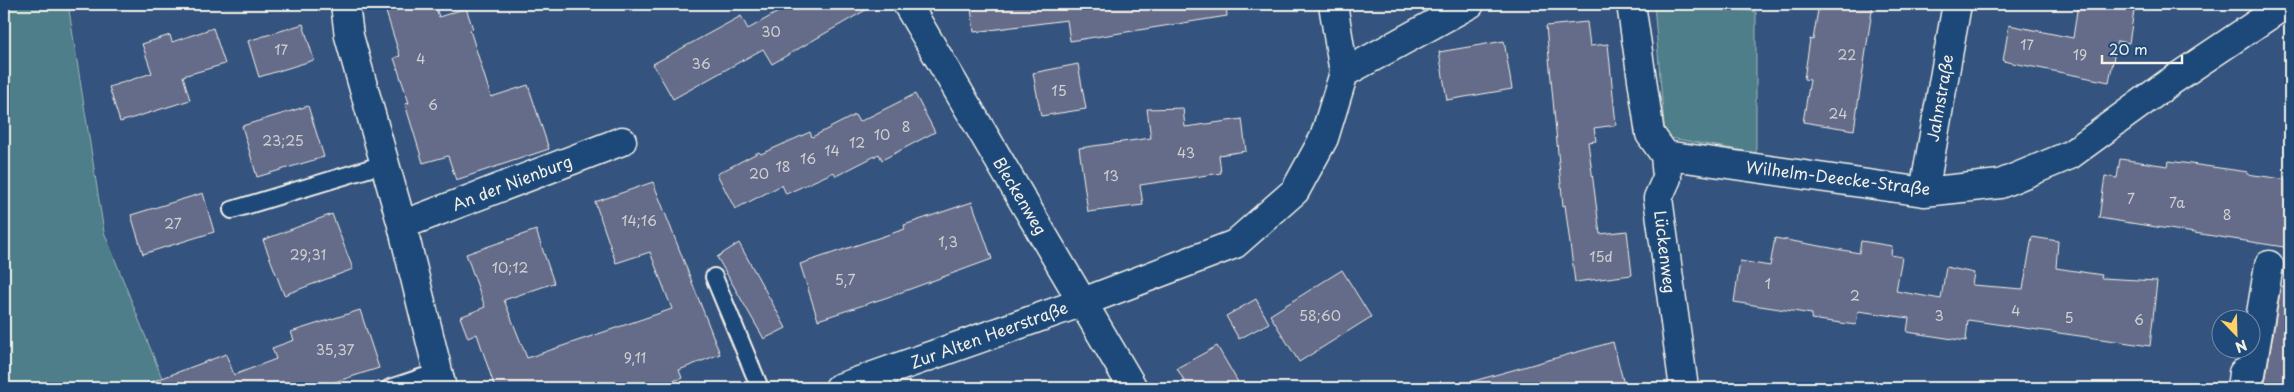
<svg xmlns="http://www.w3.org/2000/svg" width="2294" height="392" viewBox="0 0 2294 392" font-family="'Playpen Sans',sans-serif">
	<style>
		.green { fill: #4e7e89; stroke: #a1b8b8 }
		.building { fill: #656c8a; stroke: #f4f1e8 }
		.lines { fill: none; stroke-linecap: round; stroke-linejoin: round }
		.lane-casing { stroke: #f4f1e8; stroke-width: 20 }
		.street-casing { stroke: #f4f1e8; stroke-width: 31 }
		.lane { stroke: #1f4a7a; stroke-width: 16 }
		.street { stroke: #1f4a7a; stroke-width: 28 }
		.labels { text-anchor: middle; stroke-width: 4.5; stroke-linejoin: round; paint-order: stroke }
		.number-label { font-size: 14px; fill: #d0d0d0 }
		.street-label { font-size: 16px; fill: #f4f1e8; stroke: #1f4a7a }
	</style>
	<rect width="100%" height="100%" fill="#34547f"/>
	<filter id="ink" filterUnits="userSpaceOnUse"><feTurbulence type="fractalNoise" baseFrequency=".02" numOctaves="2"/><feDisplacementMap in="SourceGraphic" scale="10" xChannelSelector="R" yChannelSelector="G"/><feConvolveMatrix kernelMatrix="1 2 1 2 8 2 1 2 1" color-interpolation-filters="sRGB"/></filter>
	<g filter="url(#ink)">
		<path class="green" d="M4,4h64l36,228 62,156h-162z
			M1654,4h50l52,8v141l-91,-16z"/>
		<path class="building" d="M413,4h22l4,13 27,-9 7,21 -3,1 21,67 37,-12 21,64 -93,31 -8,-24 -25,7 -18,-59 4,-1 -15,-45 6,-2 -14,-44z
			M792,4h84l-104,60 -9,-15 -90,50 -20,-35 88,-48 7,13z
			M1003,4h223l1,12 -157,25 -3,-21 -93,12 -3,-24z
			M1819,4h54l-19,126 -51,-8 7,-42 -6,-1 6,-40 3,1z
			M2078,4h57l-6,39 -12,-2 -8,41 -106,-21 6,-36 64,13z
			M1587,22l3,24 18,-2 8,81 -22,3 2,13 -8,1 12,92 27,-3 5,44 -57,7 -10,-77 -2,1 -17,-180z
			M303,24l11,36 -55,17 -11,-36z
			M213,28l12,36 -42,12 7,24 -70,22 -11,-35 43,-14 -10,-29 28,-9 2,7z
			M1504,41l8,48 -65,11 -8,-48z
			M1078,64l8,45 -45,7 -8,-43z
			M915,94l20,38 -53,28 -3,-6 -43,22 -2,-4 -48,22 -4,-9 -47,24 -18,-35 42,-22 2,2 49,-22 2,5 43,-22 4,7z
			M308,106l16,51 -67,20 -15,-51z
			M1183,108l2,19 57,-8 4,32 -27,4 2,18 -81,12 3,20 -55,7 -9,-64 72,-10 -4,-29z
			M2120,159l48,7 1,-5 79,11 -1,2 43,6v68l-191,-30 6,-42 12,2z
			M653,182l67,172 -41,16 3,8 -30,10h-157l-18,-54 -9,4 -8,-21 25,-10 -19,-53 70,-24 18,53 -50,17 23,58 145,-49 -22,-57 -34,11 -21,-61z
			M203,193l11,39 -71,22 -12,-39z
			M972,202l20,57 -101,37 -73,24 -18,-56 105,-35 -1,-4z
			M332,214l21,55 -69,26 -21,-55z
			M2032,237l26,4 -2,27 46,7 -1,3 56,3 -7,65 -182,-26 -2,21 -59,-9 2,-14 -51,-7 -2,14 -45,-6 1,-5 -78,-12 6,-41 30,5 5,-28 84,15 2,-12 31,5 -1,9 11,2 -6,34 45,8 5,-32 28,6 -2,12 51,4z
			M739,243l47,85 -22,11 -47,-82z
			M1342,270l29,47 -72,45 -29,-47z
			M2281,286l9,1v101h-28l4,-11z
			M1256,299l13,24 -30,16 -13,-23z
			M360,310l19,58 -63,20h-174l-1,-2 85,-32 8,21 42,-16 -4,-11 22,-8 -3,-8z
			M1613,342l12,46h-154l-1,-6z
			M1217,346l21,36 -11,6h-39l-11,-20z"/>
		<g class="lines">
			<defs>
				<path id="lane" d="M232,210l152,-46
					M714,277l46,111
					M390,388l48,-16"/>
				<path id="street" d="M345,4l4,32 53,189
					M907,4l226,384
					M1631,4l19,130 15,21 2,23 -9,20 26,190
					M1344,73l126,-69
					M1665,155l259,37 76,-8 70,-29 100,-73 110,-74 10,-1
					M1924,192l33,-188
					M442,388l-40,-163 220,-84
					M839,388l244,-86 152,-58 60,-53 29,-53 20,-65 -11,-69
					M2241,388l2,-15 8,1 18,-109"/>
			</defs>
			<use href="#lane" class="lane-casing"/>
			<use href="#street" class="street-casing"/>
			<use href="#lane" class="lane"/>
			<use href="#street" class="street"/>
		</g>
	</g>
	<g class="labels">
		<g class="number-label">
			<text x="771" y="37">30</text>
			<text x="2027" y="50">17</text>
			<text x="281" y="55">17</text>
			<text x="1847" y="60">22</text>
			<text x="2080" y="60">19</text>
			<text x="421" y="64">4</text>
			<text x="701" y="69">36</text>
			<text x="1059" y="96">15</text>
			<text x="433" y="110">6</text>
			<text x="1838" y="119">24</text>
			<text x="906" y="132">8</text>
			<text x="882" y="140">10</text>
			<text x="283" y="146">23;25</text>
			<text x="857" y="148">12</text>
			<text x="832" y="156">14</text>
			<text x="1186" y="158">43</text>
			<text x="808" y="164">16</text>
			<text x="783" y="172">18</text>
			<text x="759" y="179">20</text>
			<text x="1111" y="181">13</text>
			<text x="2131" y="204">7</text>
			<text x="2177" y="208">7a</text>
			<text x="2227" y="220">8</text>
			<text x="639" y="226">14;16</text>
			<text x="173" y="229">27</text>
			<text x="948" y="247">1,3</text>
			<text x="308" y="260">29;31</text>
			<text x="1601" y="262">15d</text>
			<text x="510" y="273">10;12</text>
			<text x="845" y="285">5,7</text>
			<text x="1768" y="289">1</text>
			<text x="1855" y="301">2</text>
			<text x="2016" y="316">4</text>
			<text x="1320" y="321">58;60</text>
			<text x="1939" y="321">3</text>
			<text x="2069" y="323">5</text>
			<text x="2139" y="325">6</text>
			<text x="335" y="355">35,37</text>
			<text x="635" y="363">9,11</text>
		</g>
		<g class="street-label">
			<text transform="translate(1940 98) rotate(-80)" y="6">Jahnstraße</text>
			<text transform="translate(1838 178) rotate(7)" y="6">Wilhelm-Deecke-Straße</text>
			<text transform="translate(512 183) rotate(-21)" y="6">An der Nienburg</text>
			<text transform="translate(1020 196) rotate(59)" y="6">Bleckenweg</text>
			<text transform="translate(1665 252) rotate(83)" y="6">Lückenweg</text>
			<text transform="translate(989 335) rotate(-20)" y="6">Zur Alten Heerstraße</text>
		</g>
	</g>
	<rect width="2294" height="392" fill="none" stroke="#1f4a7a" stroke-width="20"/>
	<rect x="10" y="10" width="2274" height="372" fill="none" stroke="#f4f1e8" stroke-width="2" filter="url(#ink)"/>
	<g transform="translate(2236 334) rotate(157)"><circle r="24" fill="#1f4a7a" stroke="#748da6"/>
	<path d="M0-4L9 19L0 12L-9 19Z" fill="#ffd166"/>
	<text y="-8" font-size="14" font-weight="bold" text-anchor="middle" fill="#f4f1e8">N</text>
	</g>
	<path d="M2102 55v8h80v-8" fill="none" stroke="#f4f1e8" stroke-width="2.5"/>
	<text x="2109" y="55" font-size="15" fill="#f4f1e8" stroke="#1f4a7a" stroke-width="4" paint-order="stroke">20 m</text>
</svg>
